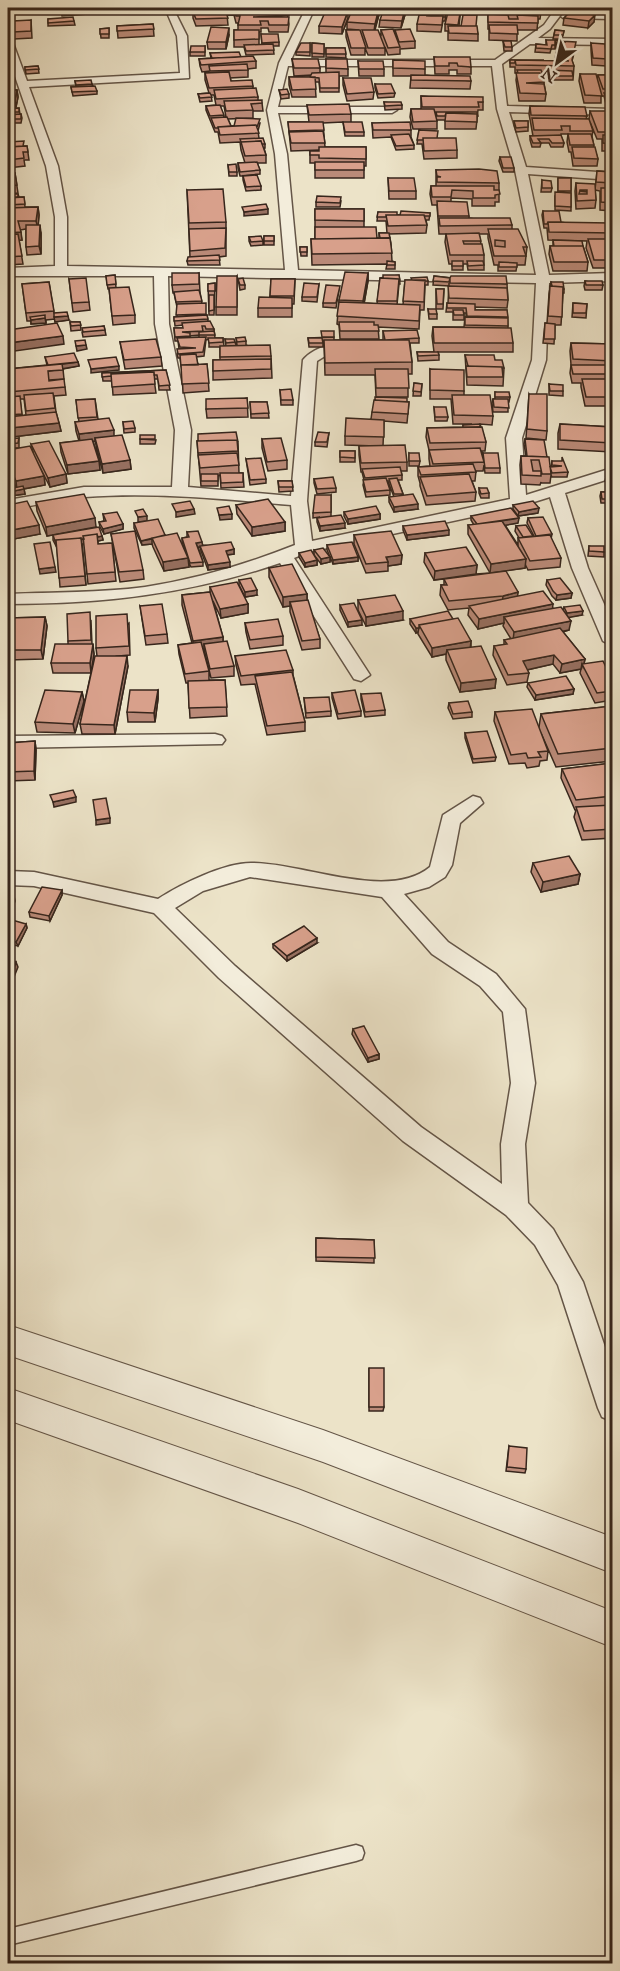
<svg xmlns="http://www.w3.org/2000/svg" width="620" height="1971" viewBox="0 0 620 1971" font-family="'IM FELL English',serif">
	<style>
		.lines { fill: none; stroke-linecap: round; stroke-linejoin: round }
		.service-casing { stroke: #645547; stroke-width: 3 }
		.minor-casing { stroke: #645547; stroke-width: 3 }
		.tertiary-casing { stroke: #645547; stroke-width: 2 }
		.service { fill: #f3eddb; fill-rule: evenodd }
		.minor { fill: #f3eddb; fill-rule: evenodd }
		.tertiary { fill: #f3eddb; fill-rule: evenodd }
		.wall { fill: #ba8a78; stroke: #37261c; stroke-width: 1.5; fill-rule: evenodd }
		.shaded-wall { fill: #977061; stroke: #37261c; stroke-width: 1.5 }
		.building { fill: #d8a08b; stroke: #37261c; stroke-width: 1.5; fill-rule: evenodd }
	</style>
	<rect width="100%" height="100%" fill="#ece3c8"/>
	<filter id="stains"><feTurbulence type="fractalNoise" baseFrequency=".00333" numOctaves="4"/><feColorMatrix values="0 0 0 0 .2 0 0 0 0 .09 0 0 0 0 .02 0 0 0 .5 -.17"/></filter>
	<radialGradient id="worn" r=".72"><stop offset=".6" stop-color="#630" stop-opacity="0"/><stop offset="1" stop-color="#630" stop-opacity=".3"/></radialGradient>
	<g class="lines">
		<defs>
			<path id="service" d="M356,1845l6,2 2,6 -2,6 -6,2 -348,84v-16z"/>
			<path id="minor" d="M165,8h8l14,28 2,42 -160,9 29,79 9,51v49l218,4 -10,-116 -8,-44 12,-47 27,-55h170l-5,3 -159,3 -21,46h204l49,-35 12,-17h10l-16,21 -12,9 74,1v6l-82,-1 -28,20 5,42 105,3v6l-103,-3 17,55 86,6v7l-84,-6 21,101 63,-2v8l-63,2 -3,77 -24,78 4,57 86,-27v10l-47,15 23,75 24,54v24l-9,-5 -31,-73 -22,-71 -32,10 -209,45 -15,6 76,117 -9,6 -7,-2 -74,-116c-90,31 -177,41 -272,41v-10c46,-2 92,-1 137,-7 52,-8 102,-23 150,-42l-4,-40c-68,-6 -137,-13 -206,-8 -26,2 -52,9 -77,13v-10l76,-13h88l3,-57 -20,-106 -1,-48h-146v-8l47,-2v-49l-9,-51 -38,-110v-16l5,3 14,38 153,-8 -3,-37zM288,66h204l5,43 18,61 21,105 -238,-5 -11,-116 -9,-41h114l5,-3 -5,-3h-114zM168,276l368,7 -4,77 -26,78 4,61 -198,42 -5,-40 10,-140 13,-8 28,-2 2,-3c-13,-13 -47,-1 -57,12l-12,136 -103,-9 3,-57 -22,-106z
				M566,13h46v6l-49,-1 -2,-2z
				M215,734l7,2 3,4 -3,4 -214,4v-12z
				M473,796l7,2 3,5 -23,20 -8,42 -7,12 -16,10 -25,7 44,48 48,32 29,35 10,74 -10,61 3,59 25,26 30,53 29,86v53l-10,-4 -4,-9 -40,-123 -23,-40 -29,-30 -103,-74 -184,-163 -65,-65 -120,-27 -26,-1v-14l26,1 124,27c23,-15 66,-36 93,-36 50,-1 137,39 179,4l13,-52zM250,877l132,20 50,57 48,32 23,26 8,71 -10,61 1,40 -81,-57 -186,-161 -60,-58 28,-17z"/>
			<path id="tertiary" d="M8,1325l315,105 289,107v36l-289,-111 -315,-107z
				M8,1388l290,101 314,122v36l-314,-124 -290,-103z"/>
		</defs>
		<use href="#service" class="service-casing"/>
		<use href="#minor" class="minor-casing"/>
		<use href="#tertiary" class="tertiary-casing"/>
		<use href="#service" class="service"/>
		<use href="#minor" class="minor"/>
		<use href="#tertiary" class="tertiary"/>
	</g>
	<path class="wall" d="M60,8h27l1,6 -26,2z
		M221,8h67l-1,3 2,13 -1,8h-19l-1,-4h-7v4h-2v13h3l-1,-11 18,8v4h-6l1,8 -28,1 -2,-8h-10v-17h4v-7h-2l-2,-8h-7l1,10 -32,1 -3,-8v-6l2,-1v-2l27,1z
		M379,8v7l-4,15 6,5v-5l13,4 1,-4 20,11v7l-15,1v5l-12,1 -3,-8v8h-17l-3,-7v7h-14l-5,-18v-7h13l-12,-1v-7z
		M405,8v7l-4,13 -22,-1 1,-7z
		M461,8l-2,18h17l2,8v7l-30,-1v-9h-3v-7z
		M488,8h52l1,4 -1,7h-2l-1,11h-20v11l-28,-1v-11h-1z
		M571,8h10l-3,4 16,10 -6,6 -25,-3 1,-7 6,-6z
		M446,13l-1,8h-2l-2,11 -24,-1v-7l10,-8z
		M348,18l-6,16 -23,-1v-7z
		M48,19l26,2 1,4 -27,1z
		M31,20l1,18 -18,1 -1,-7z
		M153,24l1,12 -36,2 -1,-12z
		M109,28v10h-8l-1,-9z
		M555,30l9,1 -2,8h-9z
		M229,35l-3,14h-18l-1,-7z
		M546,40l9,5v4h-4l-1,4 -15,-1 1,-8 10,1z
		M556,40l8,2 11,7 -3,12 2,5 -1,14h-26l-2,-7h-3l4,21 -1,7h-26l-3,-21 1,-7h-2v-6h-5v-7l45,1 2,-13h-1z
		M503,41l9,6v4h-8z
		M310,43v13l-14,-1v-3z
		M312,43l12,1v13h-12z
		M591,43l16,16 -1,7 -14,-1 -1,-15z
		M205,46v10h-15v-4z
		M326,48h19l1,10 -20,-1z
		M210,53l31,4 15,4v7l-8,1v8l-18,1 1,3 22,5v2l5,9v3l4,3 1,8h-10v7l-25,1 3,7 29,-3 -2,8 1,7 6,6v4h-1l2,7v8h-9l3,7v4l-20,2 -2,-8v-5h7l-4,-13 -1,-8 -20,1 -2,-11h-3l-9,-22v-4l10,-1 -2,-10h-3l1,6 -12,1 -2,-8 11,-1 -4,-13v-7h4v-2l-7,1 -2,-6 -1,-7 12,-1zM220,106h4l2,11h-2z
		M434,57l37,10v7h-14v-4h-8v4h-14z
		M292,59l28,9v5h6v-14l22,10v7h-9v16h-19l-1,-10h-4l1,15h-24l-3,-12v-8h21l1,-2 -17,1z
		M393,60l32,9v6l46,6 -1,8 -60,-1 1,-12h-18z
		M358,61l26,8v7h-25z
		M38,66l1,7 -13,1 -1,-7z
		M580,74l17,5 1,-4h14v29h-6l-2,-8h-2l-1,-1v8h-17l-5,-22z
		M8,78l5,7 -1,5h5l1,7 -2,10 -8,1z
		M343,78l31,14 -1,7 -26,2 -4,-16z
		M75,81l18,5 4,5v3l-24,2 -2,-9h5z
		M375,84l20,9 -1,4 -16,1 -3,-10z
		M279,90l10,4v4l-8,1z
		M421,96l62,6v8h-5l-2,19h-31v-9h-8v9h-24l-3,-12 1,-8h10z
		M384,102l18,3v4l-17,1z
		M307,105l44,9v8l13,10v4h-19l-2,-14 -20,1 2,24h41v19h-2v12h-49v-15h-5v-12h9v-1l-28,1 -3,-29h21z
		M530,106l57,10 -1,3h3l1,-8 22,16v24h-10v-12h-5l-7,-17 3,9 -1,5 2,11 4,12 -1,7h-24l-2,-14h-2l-2,-10 1,-8h-7v2l3,7 -1,4h-12l-2,-4h-8l-1,4h-8l-2,-7v-4h3l-4,-22z
		M19,108l1,6h1l1,4 -1,5h-13v-14z
		M611,112h1v14l-2,-7z
		M514,121h14v10l-12,1 -2,-7z
		M372,123l39,7v7l3,8v4l-18,1 -5,-13 -18,1z
		M419,130l38,20v8l-33,1 -2,-15h-5z
		M8,131l5,7v4l11,4h3l2,14h-5l1,6 -17,2z
		M500,157l14,11v4h-11l-4,-11z
		M228,165l9,7v4h-8z
		M436,170l63,13v19h-4v4h-23v-7l-21,-1v4l18,14v2l43,7v4l15,18 -2,18h-8l-1,6h-18v-6h-4l-6,-27v-4h-9l2,10 3,11v15h-16l-1,-6h-4v6h-11v-6h-3l-4,-22 1,-8h-7l-2,-29h-5l-2,-11 1,-8h5z
		M597,171l15,1v39l-12,-1v-19l-5,-1 1,10 -1,8 -19,1 -1,-18 1,-8 19,7zM580,190h7v2l-7,-1z
		M15,173l3,20 -10,1v-20z
		M243,176l18,10v4l-15,1 -3,-11z
		M388,178l28,13v8h-27z
		M558,178h13v33l-16,-1v-14l3,-4z
		M542,180l10,8 -1,4h-10z
		M187,190l39,32v34l-7,1 1,8h-32l-1,-4 3,-4z
		M8,194h10l1,3h5l1,10h13l1,8 -1,10 3,8v21l-14,1 -1,-8v-18l-6,1 2,10h-3l4,24 -15,1z
		M341,201l-1,6h-24v-5z
		M315,209h49v18l13,11h2v-5h8l-1,-12h-9l1,-9 19,3 33,-2 -1,7h-3l1,5 -1,8 -37,1 2,10 1,17 3,1v7h-9l1,-5 -75,1 -1,-26h4z
		M543,211l18,11 51,10v36h-19l-7,-20 1,-7 -39,-1 -1,-12h-3l-2,-13z
		M264,236h10v9h-10z
		M249,237l14,4v4l-12,1 -2,-5z
		M553,240l30,6 5,16 -1,9h-34l-4,-17 1,-8h3z
		M300,247h7v9h-6z
		M199,273l1,19 2,12 4,11h1l1,6 6,8 1,9h8l1,8h2l-1,-7 10,3 1,3h1l-1,-7 10,3v4l25,11 1,22 -59,2v-20h7v-13h-11v-8l-3,1 -2,16 -8,1 2,8 9,-1 2,27 -26,2 -1,-22 -2,-13h-2l-1,-4 2,-5 -1,-8h-3l-1,-13h9v-3l-8,1 -1,-9h3v-10l-3,-14h-1l-1,-8zM199,335v2l-9,1v-2z
		M368,273v8l-4,22 13,1 3,-26 19,-3 1,9h-1l-2,21h6l2,-25 23,1v4h-3l-1,25h-4l-1,19 -41,-2 1,12h-39l-1,-14 -2,-1 2,-24z
		M115,275l1,13 19,27v8l-22,2 -4,-36h-1l-2,-13z
		M237,276v39h-21v-8z
		M434,276l73,8 1,16 -1,8 -32,-1v3h32l1,18 5,15v9h-75l1,3v5l-21,1 -1,-9h17l-2,-16 1,-9h31l1,-10h1v-4h-2v7h-11v-8h-7l1,-9h1l1,-20v3l-16,-1z
		M69,279l20,23 1,8 -17,2z
		M238,279l7,6v4l-5,1z
		M271,279h24l-1,25h-2v13h-34v-9l12,-10z
		M585,281l18,4 -1,5h-17l-1,-4z
		M49,282l5,31 15,7 -14,2v-3l-9,1v3l-15,1v-3h-4l-5,-37z
		M551,282l13,7v4h-1l-2,32h-6l-1,19 -11,-1 2,-20h2l2,-29z
		M215,283l-1,32h-5l-1,-31z
		M607,283h5v26h-4l-2,-18z
		M319,284l-2,18 -15,-1v-4z
		M436,289h8l-1,20h-7z
		M339,290l-3,18 -13,-1v-4z
		M573,303l14,1 -1,14 -14,-1z
		M428,309l9,5v5h-8z
		M70,322h10l1,8 -10,1z
		M104,326l2,9 -23,2 -1,-5z
		M383,331l36,7v5h-9l2,19v12h-4v23h-32l-1,-22h-50l-1,-33h-1v5h-14l-1,-9 26,-1v3h49z
		M120,342l41,15 1,9 -37,3z
		M571,343l41,1v62h-27l-4,-19v-4h-9l-2,-10 1,-8 -1,-14z
		M465,355l30,5 9,8 -1,18 -36,-1z
		M45,357l33,5 1,4 -16,3 1,10 -15,1 16,7 1,8 -12,1 2,16 3,11 2,8 -49,6 -3,-13h-1v-55l39,-4zM20,399h4l2,16 -4,1z
		M430,369l34,22v4l29,21 -1,9 -12,-1 6,18 -1,9h-4l2,7v-5l17,15v5h-15l-1,-8 -1,6h-7l-1,10h-3l4,11 -1,9 -49,4 -6,-19v-3l-2,-7v-9l12,-1 -1,-7v-9l-3,-13 1,-9 36,-1v-2l9,-1h-19l-2,-25h-21z
		M166,370l4,20h-11l-1,-11h-4l2,14 -43,2 -1,-14h-9l-1,-8z
		M414,383l8,1 -1,12h-8z
		M549,384l14,7v5l-14,-1z
		M280,390l13,10v5h-12z
		M495,392l15,5 -1,5h-1v10h-15l-1,-9 1,-4h2z
		M529,394l18,37 -1,9 -20,-2z
		M247,398l1,19 -41,1 -1,-9z
		M95,399l3,20 16,17 16,24 1,9 -28,4 -8,-32h-2l6,20 1,9 -32,4 -7,-22 -1,-9 19,-2 -3,-10 -1,-9h4l-3,-22z
		M250,402h17l2,16h-18z
		M407,402h2l-2,21 -23,-2 -1,25 24,16v9h-6l1,4v5h-4l5,14v2l15,13 -24,3 -5,-10v-5h5l-5,-13v-3h-2l3,9v5l-24,2 -3,-12 1,-5 -2,-8h-1l-2,-17v-9h18l-32,-1v-9l26,-17 1,-7z
		M434,407l14,10 -1,4h-12z
		M123,422l12,6v4l-11,1z
		M560,424l52,3v25l-54,-3v-16z
		M329,433l-2,14 -12,-1v-4z
		M19,438v10l14,4 -2,-8 35,30 1,9 -17,4 -14,-27 8,16 1,9 -21,4 1,5 -15,2 -1,-5h-1l5,-3 3,-1 -8,-19v-18l10,-2h-10v-5z
		M140,439l16,1 -1,4h-15z
		M262,439l25,21v9l-19,2 -6,-23z
		M525,439l22,18 3,10h1l1,-6 16,11 -1,5h-15l-1,-2 -1,8h-9v-1l-1,3 -19,-1 -1,-19 1,-9h5l-2,-12z
		M197,441l41,1 1,31h4l1,14 -23,1 -1,-13 -2,1v10h-17z
		M340,451h15v11h-15z
		M409,453l11,8 -1,5h-10z
		M246,459l20,20v4l-16,2z
		M612,476v12h-2l-5,-7 1,-4z
		M314,479l22,9v4l-19,2 -3,-11z
		M278,481h14l1,10 -14,1z
		M479,488l10,5v5h-8l-2,-5z
		M601,492h11v32l-5,-18v-3h-6l-1,-7z
		M331,495v21l14,12 -25,3 -3,-9v-4l3,-1 -7,1v-5z
		M36,502l60,25 -49,9 -10,-25z
		M8,505l32,29 -26,5 -6,-13z
		M236,505l49,17v9l-33,5 -15,-22z
		M513,505l25,8 -20,3 -5,-7z
		M344,512l36,2v5l-32,5 -4,-8z
		M103,514l20,10v5l-19,5 -4,-7 -1,-5 5,-1z
		M471,516l47,7 -13,2 13,20v-7h1l-4,-7 1,-5 18,10 -7,-13 1,-5 24,16 -1,5 10,19 -1,9 -32,3 -3,-6v4l-24,3 17,21 -1,4 35,12 11,3 1,-4 18,8 -14,2 1,13 -6,2 22,27 -1,5 28,16v20l-17,3 -15,-30 1,-4 -21,4 -7,-9 -26,6 2,3 -2,9 -20,3 -14,-30 1,-9 10,-1v-5l7,-1 -8,-13 1,-3 -26,6 -10,-14 1,-7 -21,2 -8,-15 1,-10h3v-6l-10,1 -10,-18 1,-9 52,12 -1,9 14,-1 -22,-39v-9h6l-3,-5z
		M134,523l31,12 20,15 -3,-8v-4l5,-1v-5l16,13 31,4v5l-7,1 3,12 -22,3 -7,-19 -1,-4h-2l5,15v4l-12,1 -3,-6 1,6 -25,4 -11,-24 -1,-3 -10,1 -8,-17z
		M403,526l46,9 -42,5 -4,-10z
		M111,534l32,36 1,9 -24,3z
		M53,535l49,1 1,4 -5,1v3l14,-1 4,38 -28,3 -4,-40h-2l4,41 -26,2 -3,-39 -4,-8z
		M354,535l48,20 -1,9 -13,2v5l-22,2 -12,-29z
		M327,545l31,12v4l-25,3 -6,-14z
		M589,546l15,6v5l-16,-1z
		M314,550l16,7v5l-9,2 -7,-9z
		M299,553l18,7v5l-12,2 -6,-10z
		M269,568l38,26v6l13,39v9l-18,2 -12,-38v-6l-7,1 -14,-30z
		M239,580l18,15 -12,2 -6,-12z
		M547,580l25,13 -1,5 -15,2 -4,-4 -6,-11z
		M210,587l38,17v9l-27,5 -8,-17 10,36v5l11,24v10l-23,2 -7,-29h-1l6,22v9h16l2,36 -37,2 -2,-35h-2l-7,-29 -1,-9 14,-2 -10,-38v-10l28,-3z
		M358,600l45,20 -37,6 -8,-16z
		M340,605l22,20 -14,2 -8,-17z
		M140,606l27,28 1,9 -22,2z
		M45,617l2,9 -4,33 -35,1v-42z
		M410,619h43l18,22v6l25,32 -1,9 -35,4 -14,-32v-6l-14,3 -14,-23v-2l-2,1 -6,-9z
		M91,621l1,23 2,10 -3,18 6,-16 -1,-8 33,-25 1,32 -13,1 11,10 -13,68h-33l-2,-10 11,-51h-38l-2,-10 17,-19v-3z
		M245,623l38,13v9l-33,4 -4,-17z
		M235,656l58,14v5l12,47v9l-38,4 -12,-51 -14,1 -5,-20z
		M528,683l46,6 -1,5 -38,6 -8,-13z
		M158,690v9l-3,23h-27l-1,-10z
		M82,692l2,9 -9,32 -38,-1 -2,-10z
		M332,693l29,18v5l-23,3 -6,-21z
		M361,694l24,16v5l-20,2 -4,-18z
		M304,698l27,13v5l-25,2z
		M449,703l23,9v5l-19,2 -5,-11z
		M612,706v55l-56,6 -15,-34 7,18 -1,9 -7,1 -1,5 -12,2 -2,-5 -16,1 -15,-43 1,-9 44,15 2,-13z
		M465,733l31,24 -1,4 -22,2 -8,-25z
		M35,741l1,9 -1,30 -27,1v-38z
		M612,763v75l-30,2 -8,-23 2,-7h-1l-14,-32 1,-9z
		M533,863l47,11 -2,10 -37,8 -10,-20z
		M62,890v5l-12,26 -20,-4 -1,-5z
		M26,924l1,4 -9,18 -10,-2v-16z
		M317,943l-30,18 -14,-13v-4z
		M353,1029l26,25v5l-11,3 -16,-28z
		M316,1238l58,2v23l-58,-2z
		M369,1368l15,39 -1,4h-14z
		M509,1446l17,23 -1,4 -19,-2z"/>
	<path class="shaded-wall" d="M243,8v6l-9,-5v6h-9v-6z
		M379,8v7l-5,16 1,-7z
		M405,8v7l-4,13 1,-7z
		M348,11v7l-6,16v-7z
		M595,15l-1,7 -6,6 1,-7z
		M229,28v7l-3,14v-7z
		M12,78l1,7 -3,11 -1,-7z
		M92,84l1,4 -17,1v-4z
		M17,90l1,7 -2,10 -1,-7z
		M38,207l1,8 -1,14 -2,-8z
		M268,209v5l-24,2v-4z
		M40,225l1,8v21l-2,-8z
		M21,232l1,8 -14,1v-8z
		M368,273v8l-5,29v-9z
		M68,316l1,4 -14,2 -1,-5z
		M45,318l1,5 -15,1v-4z
		M63,336l1,8 -56,8v-9z
		M86,345l1,4 -10,2 -1,-5z
		M78,362l1,4 -30,5v-5z
		M119,366v4l-28,3v-4z
		M59,423l2,8 -49,6 -2,-9z
		M114,430v8h-19v3l-15,2 -1,-9z
		M130,460l1,9 -28,4 -1,-9z
		M99,461l1,9 -32,4 -1,-9z
		M66,474l1,9 -17,4 -2,-9z
		M44,476l1,9 -28,5 -1,-9z
		M24,489l1,5 -15,2 -1,-4z
		M418,504v5l-24,3v-5z
		M539,508l-1,5 -20,3 1,-4z
		M194,509l1,5 -19,3v-5z
		M232,514v5l-12,1 -1,-5z
		M380,514v5l-32,5v-5z
		M147,516v5l-9,1v-5z
		M95,518l1,9 -49,9 -1,-9z
		M519,518l-1,5 -40,7v-5z
		M285,522v9l-33,5v-9z
		M345,523v5l-25,3v-5z
		M123,524v5l-19,5 -1,-5z
		M39,525l1,9 -26,5 -2,-9z
		M449,530v5l-42,5v-5z
		M102,536l1,4 -21,4 4,41 -4,-41 -25,4 -1,-4z
		M152,539v5l-10,1 -1,-4z
		M202,542l1,5h-6l-1,-4z
		M234,549v5l-8,1v-4z
		M402,555l-1,9 -13,2v-4l-2,-5z
		M330,557v5l-9,2v-5z
		M358,557v4l-25,3v-4z
		M188,558l1,9 -25,4 -1,-9z
		M526,559l-1,9 -35,5 1,-9z
		M317,560v5l-12,2v-4z
		M230,562v5l-22,3v-5z
		M477,565l-1,9 -42,6 1,-9z
		M55,567l1,5 -16,2 -1,-5z
		M257,590v5l-12,2v-5z
		M518,592l-1,9 -15,4 1,-9z
		M572,593l-1,5 -15,2 1,-5z
		M307,594v9l-17,-1v4l-7,1v-10z
		M248,604v9l-27,5 -1,-9z
		M553,604l-1,9 -48,4v6l-26,6 1,-10z
		M403,611v9l-37,6v-9z
		M583,611l-1,4 -16,3 1,-5z
		M45,617l2,9 -4,33 -2,-9z
		M362,620v5l-14,2v-5z
		M571,621l-2,9 -56,11 1,-9z
		M416,628h3l-1,4 -2,1z
		M223,637v9l-19,-2v5l-10,1 -1,-9z
		M471,641l-1,9h-23l-1,4 -14,3v-9z
		M93,644l1,10 -3,19 -1,-10z
		M554,655l-1,9 -31,7 1,-10z
		M127,656l1,10 -13,68 -1,-9z
		M585,659l-2,8 -1,-3 -1,5 -21,4 2,-9z
		M496,679l-1,9 -35,4 1,-9z
		M574,689l-1,5 -38,6 1,-5z
		M158,690v9l-3,23 -1,-9z
		M82,692l2,9 -9,32 -2,-9z
		M35,741l1,9 -1,30 -1,-9z
		M76,797v5l-22,5 -1,-5z
		M110,818v5l-14,2v-5z
		M580,874l-2,10 -37,8 2,-10z
		M62,890v5l-12,26 -1,-5z
		M14,896l1,5 -7,23v-6z
		M26,924l1,4 -9,18 -2,-4z
		M317,938v5l-30,18v-5z
		M16,962l2,5 -8,20 -1,-5z
		M379,1054v5l-11,3v-4z"/>
	<path class="building" d="M61,8h26l-26,1z
		M220,8l1,2 -25,1 -1,-2z
		M286,8l3,7 -36,2h36l-1,8h-19l-1,-4h-8l1,4h-23l2,-9h-4l-2,-7z
		M353,8h26l-4,16 -28,-2z
		M384,8h21l-3,13 -22,-1z
		M449,8h12l-3,17 -13,-1z
		M488,8h52l1,4 -52,-1z
		M429,9l18,1 -2,7h-2v-1h-16z
		M225,10l3,8 -32,1 -3,-7z
		M326,10l22,1 -6,16 -23,-1z
		M571,11l24,4 -6,6 -25,-3z
		M488,14l20,1 1,4h9l-1,-4 21,1v7l-50,-1z
		M419,15l24,1 -1,9 -25,-1z
		M463,15h14l-1,11h-15z
		M73,17l1,4 -26,2v-4z
		M31,20v11l-18,1v-11z
		M153,24l1,5 -37,2v-5z
		M489,25h28l1,9 -28,-1z
		M448,26h29l1,8 -29,-1z
		M211,27l18,1 -3,14h-19z
		M109,28v6h-9v-5z
		M393,29l7,18 -12,1 -7,-18z
		M410,29l5,12 -16,1 -4,-12z
		M234,30h25v9l-25,1z
		M346,30h14l6,18h-15z
		M362,30h16l7,18h-17z
		M555,30l9,1 -1,4h-9z
		M261,34h17l1,8 -17,1z
		M546,40h9v5h-3l-1,4 -15,-1v-4l11,1z
		M556,40l7,1 1,1 -6,-1 -1,3h-1z
		M503,41h8l1,6h-7z
		M558,41l18,1 -4,18 2,6 -58,-1 -1,-5 54,1 -14,-2 1,-6h9l-1,-4h-7z
		M301,43h9v9h-14z
		M312,43l12,1v10l-12,-1z
		M591,43l14,1 2,15 -14,-1z
		M273,44l1,6 -28,1 -2,-6z
		M191,46h14v6h-15z
		M326,48h19l1,6h-20z
		M239,52l2,5 -29,1 -2,-5z
		M253,56l3,5 -55,4 -2,-6z
		M434,57h36l1,10 -13,-1 -1,-3h-8v3h-14z
		M292,59h26l2,9h-26z
		M326,59h21l1,10 -22,-1z
		M393,60l32,1v8l-32,-1z
		M510,60h34h-29v3h-5z
		M358,61h25l1,8h-25z
		M247,64l1,6 -38,1 -1,-5z
		M38,66l1,3 -14,1v-3z
		M517,70h24l2,5h-2l-1,-2h-22z
		M546,70l26,1 1,5h-26z
		M229,72l2,9 21,-1 1,6 -44,2 -4,-15z
		M339,72v16h-19l-1,-10 -9,-1 2,-4z
		M516,73h24l4,9 -18,1 18,1 2,10 -26,-1z
		M580,74h16l6,22 -17,-1z
		M411,75l59,1 1,5 -60,-1z
		M598,75h14v14h-9z
		M289,77h26l1,12 -24,1z
		M8,78h4l-3,11h-1z
		M343,78h28l3,14 -27,2z
		M91,80l1,4 -16,1 -1,-4z
		M375,84h16l4,9 -17,1z
		M95,86l2,5 -25,1 -1,-5z
		M256,88l2,9 -42,2 -2,-9z
		M287,89l2,5 -8,1 -2,-5z
		M8,90h9l-2,10h-7z
		M210,93l2,4 -12,1 -2,-4z
		M604,93h8v7h-5z
		M421,96l62,1v5h-5l1,5h-57z
		M262,100v3l-11,1 2,6 -27,1 -2,-10z
		M384,102h17l1,3 -17,1z
		M349,104l2,10 -42,1 -2,-10z
		M220,105l4,10 -14,1 -4,-10z
		M530,106l55,1 2,9 -56,-1z
		M19,108v4h-11v-3z
		M411,109h23l3,12 -24,1z
		M590,111h16l6,16v5h-14z
		M436,112h41l1,4h-1v-2l-31,-1 -1,3h-8z
		M446,113l31,1v8l-32,-1z
		M21,114v5h-13v-4z
		M227,117l4,9 -13,1v1h-3l-4,-10z
		M236,118l24,1 -3,8 -1,-2 -22,1z
		M532,118l57,1 4,12h-23v-5h-9l1,4h-28z
		M514,121h14v6l-12,1z
		M288,122h35l1,8 -35,1z
		M343,122h19l2,10h-19z
		M410,122l1,8h-38l-1,-7z
		M256,125l3,8 -39,2 -2,-8z
		M12,130v6h-4v-5z
		M419,130l19,1 -1,7h-14v2h-6z
		M323,131l2,12h-34l-2,-11z
		M409,134l5,11 -18,1 -5,-11z
		M568,134h23l3,11h-24z
		M561,135l3,8h-12l-3,-4h-11l3,4h-8l-3,-7z
		M603,135h9v9l-9,-1z
		M263,138l2,6h-3l-1,-3 -20,1 -1,-3z
		M423,138h33l1,12 -33,1z
		M24,141l-1,5 -15,1v-5z
		M261,141l5,14 -21,1 -4,-14z
		M27,146l1,6h-5l1,6 -16,2v-13z
		M319,147h47v12l-47,-1v-3h-9v-4h9z
		M572,147h23l3,12 -24,-1z
		M500,157h11l3,11h-11z
		M257,162l3,8 -20,2 -2,-9z
		M315,162h49v8h-49z
		M236,164l1,8h-8l-1,-7z
		M479,169l18,2 2,12 -62,-1v-5h4l-4,-1 -1,-6z
		M597,171l15,1v11l-16,-1z
		M15,173l2,12 -9,1v-12z
		M257,175l4,11 -15,1 -3,-11z
		M388,178h26l2,13h-27z
		M558,178h13v13h-13z
		M542,180l9,1 1,7h-10z
		M576,183l19,1 1,16 -19,1zM580,190h7v4h-8z
		M431,186h63v4h5l1,4 -5,1v3h-22v-7l-21,-1 -1,7h-19z
		M601,188h11v15l-11,-1z
		M223,189l3,33 -37,1 -2,-33z
		M555,192l16,1v14l-16,-1z
		M8,194h10v3l-10,1z
		M317,196l24,1 -1,6 -24,-1z
		M24,197l1,7 -17,1v-7z
		M437,201l30,1 2,14h-31z
		M266,204l2,5 -24,3 -2,-5z
		M38,207l-2,14h-18l3,11 -13,1v-10h4h-4v-15z
		M315,209h49v12l-49,-1z
		M401,211l29,2v3h-5l-1,-1h-24z
		M543,211h16l2,11h-13l-1,2h-3z
		M378,212h19v3h-11v2h-9z
		M386,215h38l3,10 -39,1z
		M439,218h71l2,7 -72,1z
		M548,222l62,1 2,10 -63,-1z
		M26,225h14l-1,21 -13,1z
		M315,227h61l1,11 -62,1z
		M226,228l-1,20 -35,3 -1,-22z
		M488,229h30l9,18h-4l3,9h-32zM495,240l10,1v6l-10,-1z
		M379,233h10l2,11 -1,-6h-10z
		M479,233l2,8h-18l1,3h18l2,11h-34l-4,-21z
		M18,234l4,22 -14,1v-22z
		M261,236l2,5 -12,1 -2,-5z
		M264,236h10v5h-10z
		M390,238l2,15 -80,1 -1,-15z
		M588,239h23l1,4v17h-18z
		M553,240l29,1 1,5h-29z
		M550,246h33l5,16h-34z
		M300,247h7v5h-7z
		M219,255l1,5 -33,1 1,-4z
		M387,261l8,1v3h-8z
		M452,261h11v5h-11z
		M467,261h16l1,4 -16,1z
		M499,262l18,1v4h-18z
		M345,272l23,1 -5,28 -24,-1z
		M172,273h27v11l-27,1z
		M115,275l1,9 -9,1 -1,-9z
		M383,275h16l1,5h-1v-1l-16,-1z
		M217,276h20v31h-21z
		M434,276l16,2 -1,4 -16,-1z
		M451,276h55l1,8 -57,-1v-5z
		M427,277l1,4 -16,-1 -1,-2z
		M86,278l3,24 -17,1 -3,-24z
		M243,278l2,7h-5l-2,-6z
		M380,278l19,1 -2,22h-20z
		M271,279h24l-1,17h-24z
		M405,280h20l-1,22 -21,-1z
		M585,281h17l1,4h-17z
		M49,282l5,29 -28,2 -4,-29z
		M551,282h12l1,7h-1v-2l-11,-1z
		M215,283v8h-7v-7z
		M304,283l15,1 -2,13h-15z
		M607,283h5v18l-3,-1z
		M326,285l14,1 -4,17h-13z
		M448,286l59,2 1,12 -59,-2z
		M550,286l13,1 -1,30 -14,-1z
		M129,287l6,28 -23,1 -3,-28z
		M436,289h8l-1,15h-6z
		M199,290l3,11 -26,1 -2,-10z
		M209,295h5v15l-5,1z
		M259,297l33,1v10h-34z
		M339,302l81,3 -1,16 -82,-5z
		M206,303v11l-30,1 1,-11z
		M447,303l28,1v6h32l1,7 -41,-1 -1,-8h-19z
		M573,303l14,1 -1,9h-13z
		M428,309h8l1,5h-8z
		M453,310h10l1,5h-10z
		M67,312l1,4 -14,1v-4z
		M45,315v3l-14,2 -1,-3z
		M207,315l1,4 -34,2v-4z
		M465,317l43,1v8l-43,-1z
		M210,321l4,8h-8l-1,-3h-3l1,5 -21,1 8,1v3l-15,1 -1,-9h9l-1,-5z
		M70,322h10l1,3 -10,1z
		M339,322h35v3h4l1,6h-39z
		M57,323l6,13 -55,7v-13z
		M545,323l10,1v15h-11z
		M104,326l1,4 -22,2 -1,-4z
		M433,327l78,1 2,15h-79z
		M417,330l2,8 -34,2 -2,-9z
		M214,331l1,4h-16v-3z
		M321,331h13v6h-12z
		M206,337l-3,15 -25,2 -1,-5 19,-1 -16,-1 -3,-9z
		M245,337l1,4 -9,1 -1,-4z
		M208,338h15v4l-14,1z
		M308,338h14l1,5h-14z
		M156,339l5,18 -37,3 -4,-18z
		M225,339h9l1,3 -9,1z
		M85,340l1,5 -10,1 -1,-5z
		M324,340h85l3,22 -87,1z
		M571,343l41,1v17l-39,-2z
		M270,345l1,11 -51,1v-11z
		M417,352h21l1,3 -21,1z
		M74,353l4,9 -30,3 -3,-8z
		M196,354l2,11h-17v2l-1,-12z
		M465,355h29l1,5h7l2,8h-2v-1l-34,-1z
		M116,357l3,9 -28,3 -3,-9z
		M271,359v10l-58,2v-11z
		M62,364l1,6 -15,1 1,10 15,-2 1,8 -57,5v-23z
		M207,364l2,19 -27,1 -1,-19z
		M571,365h41v9h-39z
		M466,366l36,1 1,10h-36z
		M375,369h33l1,19h-33z
		M430,369l34,1v21l-34,-1z
		M166,370l4,15 -11,1 -2,-11h-3v-3l-43,2v2l-9,1v-4z
		M154,372l1,12 -43,3 -1,-13z
		M582,379h30v18h-26z
		M414,383l8,1 -1,8 -8,-1z
		M549,384l14,1v6h-13z
		M291,389l2,11h-12l-1,-10z
		M495,392h14l1,5h-15z
		M53,393l2,15 -29,3 -2,-16z
		M529,394h18v37l-20,-2z
		M452,395h38l3,21 -39,-1z
		M20,396l2,18 -14,1v-18z
		M375,397l32,1v4l-32,-2z
		M247,398l1,10 -42,1v-10z
		M95,399l2,18 -19,1 -2,-18z
		M493,399h15l1,9 -15,-1z
		M374,400l35,2 -1,12 -36,-2z
		M250,402h17l2,11 -18,1z
		M434,407h12l2,10h-13z
		M56,412l3,11 -49,5 -2,-11z
		M109,418l5,12 -35,4 -4,-12z
		M346,418l38,2v17l-39,-1z
		M133,421l2,7 -11,1 -1,-7z
		M480,424v3h-17v-2z
		M560,424l52,3v16l-52,-3z
		M482,427l4,15 -56,1 -3,-15z
		M236,432l2,10 -1,-2 -39,1v-7z
		M318,432l11,1 -2,9h-12z
		M122,435l8,25 -28,4 -7,-26z
		M140,435h15v4h-15z
		M19,438l-1,5 -10,1v-5z
		M281,438l6,22 -20,2 -5,-23z
		M92,439l7,22 -32,4 -7,-22z
		M525,439l19,1 3,17 -20,-1z
		M237,440l1,11 -40,2 -1,-12z
		M49,441l17,33 -18,4 -17,-34z
		M405,445l2,17 -46,1 -2,-17z
		M30,446l14,30 -28,5 -8,-18v-13z
		M480,448l4,14 -51,2 -4,-14z
		M340,451h15v7l-15,-1z
		M237,453l2,12 -39,3 -2,-13z
		M409,453h10l1,8h-11z
		M483,453h15l2,15h-15z
		M521,456l28,1 2,17h-9l-3,-14h-8l2,11h8v5l-19,-1z
		M562,457l6,15 -16,1 -2,-6 12,-1 -10,-1v-4h10z
		M261,458l5,21 -16,1 -4,-21z
		M473,464l3,8 -55,3 -3,-8z
		M400,467l2,8 -37,3 -3,-9z
		M220,473h23v9l-22,1z
		M201,474h17v7h-17z
		M469,474l7,18 -49,4 -7,-19z
		M612,476v7l-1,1 -5,-7z
		M333,477l3,11 -19,1 -3,-10z
		M386,478l4,12 -24,2 -3,-12z
		M397,478l6,16h-9l-5,-15z
		M8,480h3l1,6h-4z
		M278,481h14l1,6h-14z
		M23,486l1,3 -15,3 -1,-3z
		M479,488h8l2,5 -8,1z
		M601,492h11v5h-4v2h-6z
		M84,494l11,24 -49,9 -10,-25z
		M413,494l5,10 -24,3 -5,-10z
		M315,495h16v17l-18,1z
		M608,497h4v13z
		M268,499l17,23 -33,5 -16,-22z
		M27,501l12,24 -27,5 -4,-10v-15z
		M190,501l4,8 -18,3 -4,-8z
		M533,501l6,7 -20,4 -6,-7z
		M229,506l3,8 -13,1 -2,-7z
		M376,506l4,8 -32,5 -4,-7z
		M511,508l8,10 -42,6 -6,-8z
		M143,509l4,7 -9,1 -3,-6z
		M117,512l6,12 -20,5 -4,-7 7,-1 -3,-7z
		M341,515l4,8 -25,3 -3,-8z
		M543,517l9,17 -16,2 -8,-18z
		M158,519l7,16 -24,6 -7,-18z
		M445,521l4,9 -42,5 -4,-9z
		M502,521l24,38 -35,5 -23,-39z
		M526,525l7,11 -10,1 -7,-11z
		M99,527l3,9 -4,1 -1,-3 -14,2 1,3h-3v-1l-25,2v4l-3,-9z
		M135,531l8,39 -24,2 -8,-38z
		M198,531l4,11 -6,1 7,19 -13,1 -8,-25 7,-1 -2,-5z
		M391,531l11,24 -16,2 2,5 -22,2 -12,-29z
		M177,533l11,25 -25,4 -11,-24z
		M97,534l1,10 14,-1 3,29 -28,2 -4,-38z
		M550,535l11,23 -31,3 -12,-23z
		M81,538l4,38 -26,2 -3,-38z
		M50,542l5,25 -16,2 -5,-25z
		M231,542l3,7 -8,2 4,11 -22,3 -8,-19z
		M352,542l6,15 -25,3 -6,-15z
		M589,546h15v6l-15,-1z
		M466,547l11,18 -42,6 -10,-18z
		M323,548l7,9 -9,2 -7,-9z
		M311,550l6,10 -12,3 -6,-10z
		M292,564l15,30 -24,3 -14,-29z
		M506,571l12,21 -15,4 -54,5 -8,-16h6l-3,-6z
		M251,578l6,12 -12,2 -6,-12z
		M560,578l12,15 -15,2 -4,-4 -6,-11z
		M237,582l11,22 -28,5 -10,-22z
		M543,591l10,13 -74,15 -10,-13z
		M210,592l13,45 -30,4 -11,-46z
		M395,595l8,16 -37,6 -8,-17z
		M308,600l12,39 -18,2 -12,-39z
		M354,603l8,17 -14,2 -8,-17z
		M162,604l5,30 -22,2 -5,-30z
		M580,605l3,6 -16,2 -3,-6z
		M561,607l10,14 -57,11 -10,-15z
		M448,611l5,8 -34,6v3h-3l-6,-9z
		M90,612l1,28 -23,1 -1,-27z
		M127,614l2,32 -33,2v-32z
		M45,617l-4,33h-33v-32z
		M458,618l13,23 -39,7 -13,-23z
		M278,619l5,17 -33,4 -5,-17z
		M560,628l25,31 -23,5 -8,-9 -31,6 6,12 -21,2 -14,-29 13,-2 -3,-4z
		M227,641l7,25 -24,3 -6,-25z
		M201,642l8,29 -24,3 -7,-29z
		M55,644h38l-3,19h-39z
		M481,646l15,33 -35,4 -14,-33z
		M286,650l7,20 -52,6 -6,-20z
		M95,656h32l-13,69 -34,-1z
		M603,661l9,19v11l-15,2 -15,-29z
		M292,672l13,50 -38,4 -12,-50z
		M566,676l8,13 -38,6 -8,-12z
		M225,680l2,27 -38,1 -1,-27z
		M45,690l37,2 -9,32 -38,-2z
		M130,690h28l-4,23 -27,-1z
		M355,690l6,21 -23,3 -6,-21z
		M381,693l4,17 -20,2 -4,-18z
		M329,697l2,14 -25,2 -2,-15z
		M468,701l4,11 -19,2 -4,-11z
		M612,706v42l-54,6 -17,-40z
		M532,709l16,42 -10,1 3,5 -13,1 -2,-5 -15,2 -16,-43z
		M487,731l9,26 -23,2 -8,-26z
		M35,741l-1,30 -26,1v-29z
		M612,763v33l-36,4 -14,-31z
		M73,790l3,7 -23,5 -3,-7z
		M106,798l4,20 -14,2 -3,-20z
		M612,805v24l-28,2 -8,-24z
		M569,856l11,18 -37,8 -10,-19z
		M42,887l20,3 -13,26 -20,-4z
		M8,895l6,1 -6,22z
		M12,920l14,4 -10,18 -8,-2v-12z
		M304,926l13,12 -30,18 -14,-12z
		M8,961l8,1 -7,20h-1z
		M364,1026l15,28 -11,4 -15,-29z
		M316,1238l58,2 1,18 -59,-1z
		M369,1368h15v39h-15z
		M509,1446l18,2 -1,21 -19,-2z"/>
	<rect width="620" height="1971" fill="none" stroke="#ece3c8" stroke-width="30"/>
	<rect x="9" y="9" width="602" height="1953" fill="none" stroke="#37261c" stroke-width="3"/>
	<rect x="15" y="15" width="590" height="1941" fill="none" stroke="#37261c" stroke-width="1.5"/>
	<g transform="translate(557 63) rotate(213)" stroke="#f3eddb" stroke-width="4.5" paint-order="stroke">
	<path d="M0-4.5L10 22L0 15L-10 22Z" fill="#37261c"/>
	<text y="-9" font-size="16" font-weight="bold" text-anchor="middle" fill="#37261c">N</text>
	</g>
	<rect width="100%" height="100%" filter="url(#stains)"/>
	<rect width="100%" height="100%" fill="url(#worn)"/>
</svg>
